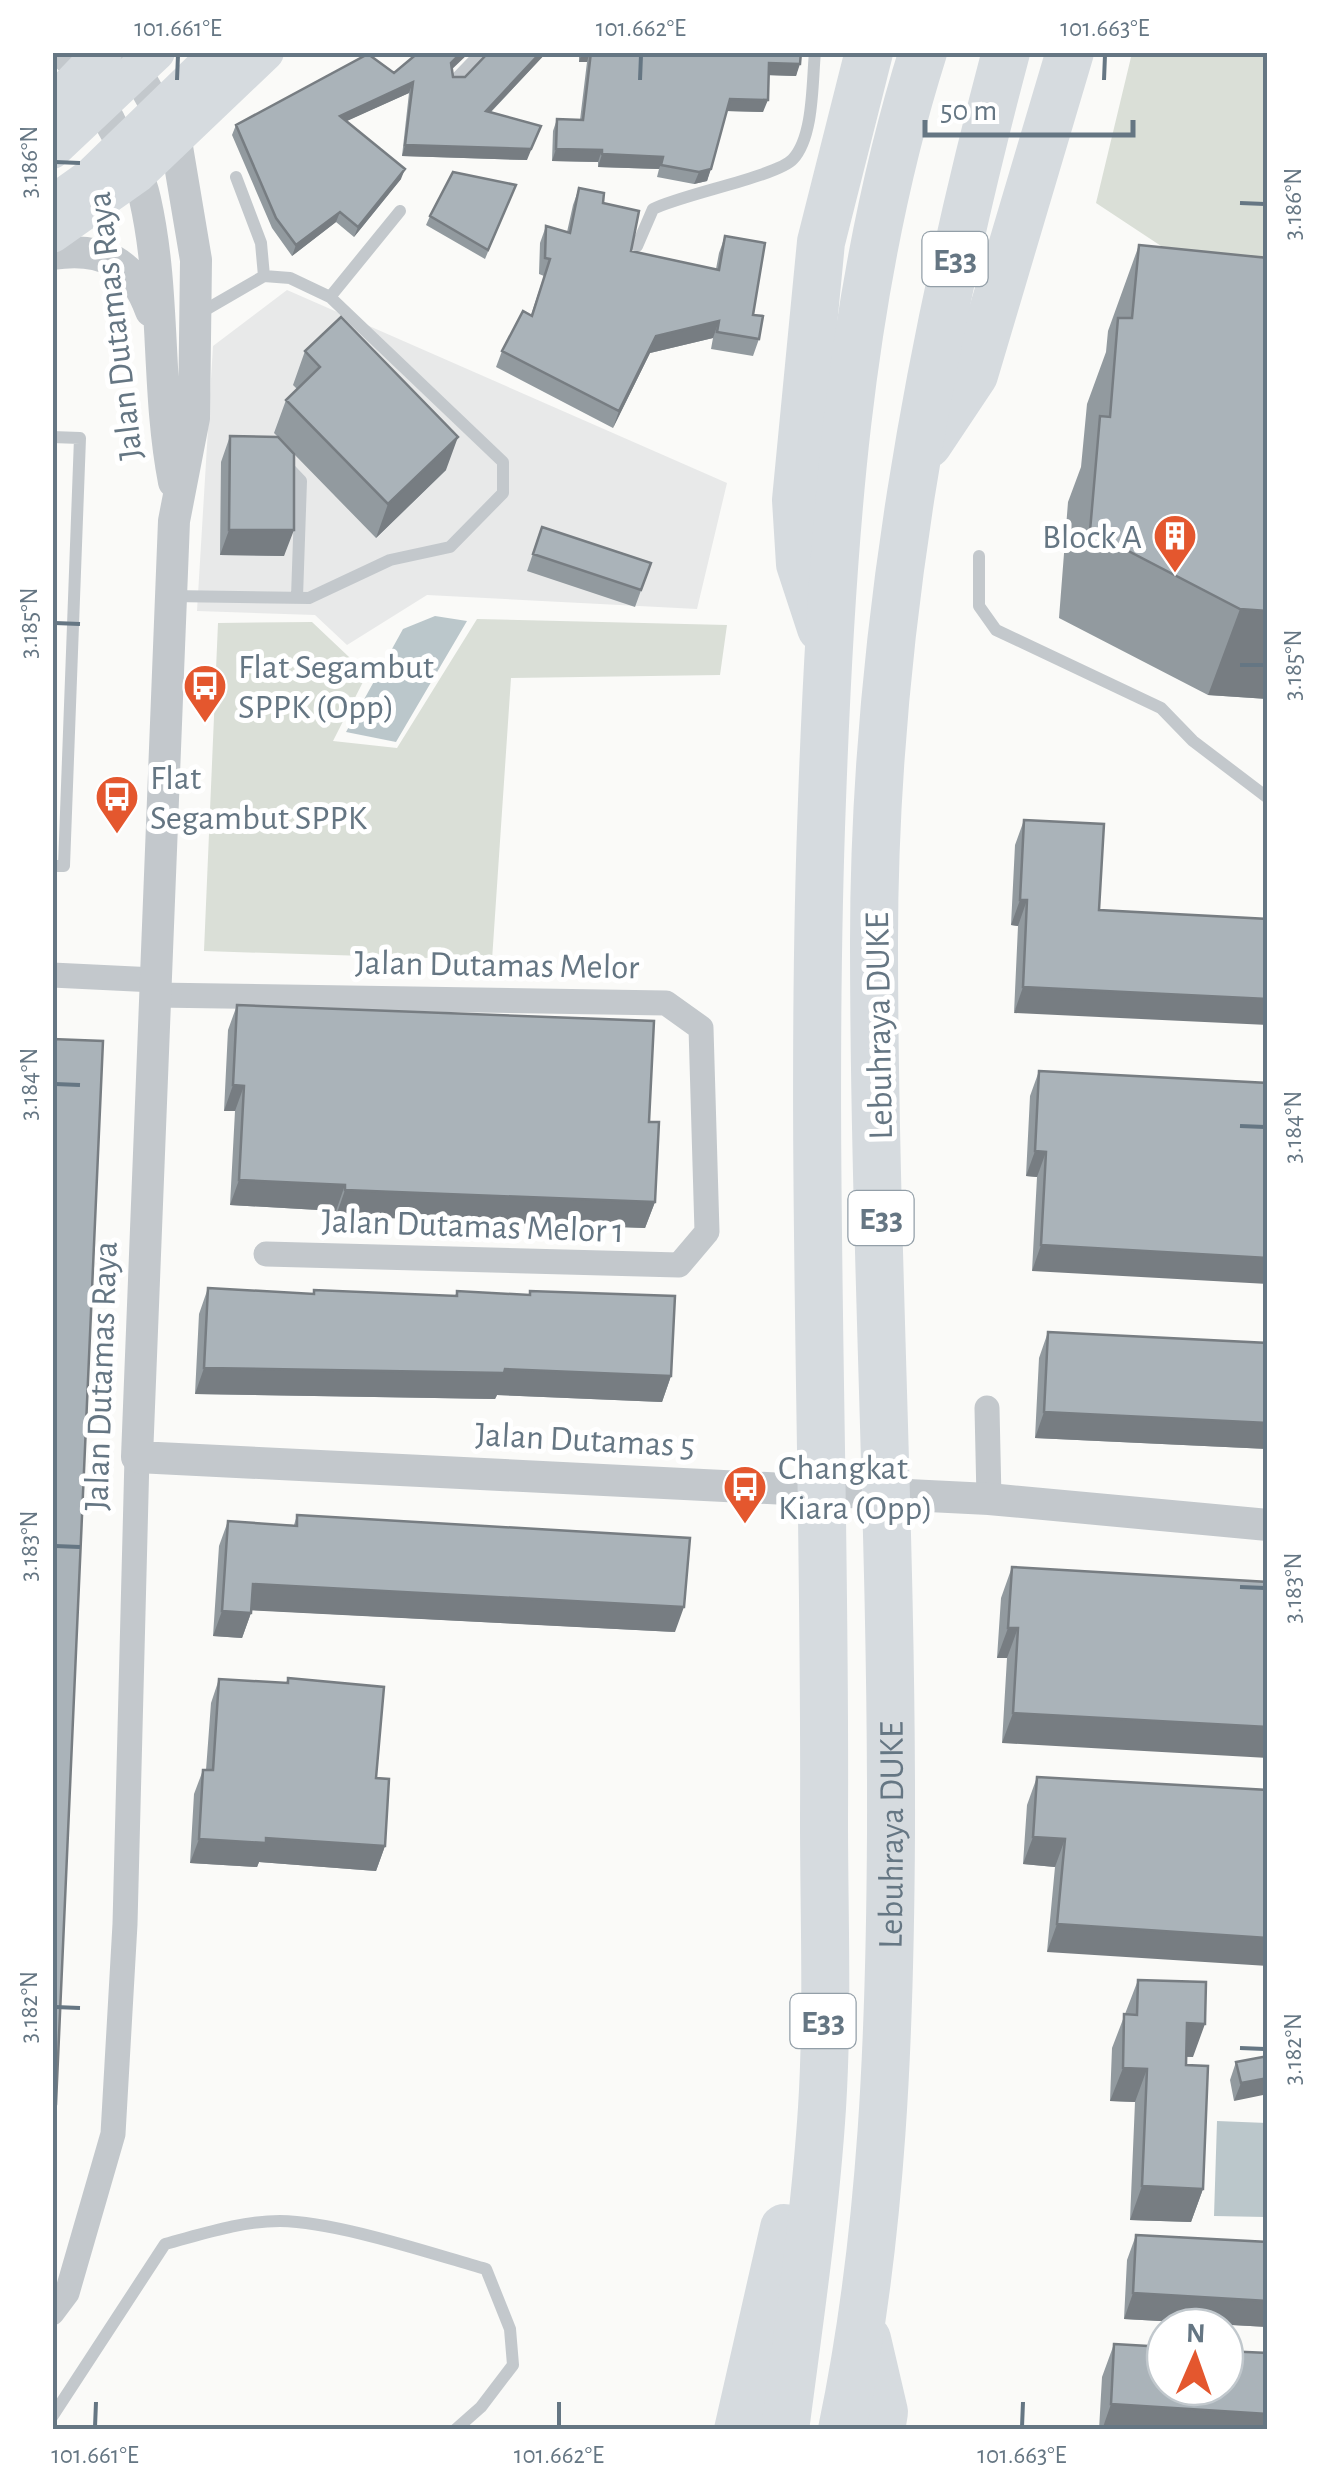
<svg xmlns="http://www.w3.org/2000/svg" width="1320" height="2482" viewBox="0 0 1320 2482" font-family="'Alegreya Sans',sans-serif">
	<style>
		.built { fill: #e8e9e9 }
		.green { fill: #dadfd7 }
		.water { fill: #bbc7cb }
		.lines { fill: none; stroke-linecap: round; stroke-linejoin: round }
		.service { stroke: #c3c8cc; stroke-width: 12 }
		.minor { stroke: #c3c8cc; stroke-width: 25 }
		.tertiary { stroke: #c3c8cc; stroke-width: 32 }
		.secondary { stroke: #d6dbdf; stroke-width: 38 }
		.motorway { stroke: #d6dbdf; stroke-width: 48 }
		.wall { fill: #929a9f }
		.shaded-wall { fill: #777d82 }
		.building { fill: #aab3b9; stroke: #777d82; stroke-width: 2.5 }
		.ticks { fill: none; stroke: #657683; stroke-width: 4 }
		.labels { text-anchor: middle; stroke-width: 10; stroke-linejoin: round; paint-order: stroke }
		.shield { fill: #fff; stroke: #939fa8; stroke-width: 2.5 }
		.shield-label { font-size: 32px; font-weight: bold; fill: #657683 }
		.street-label { font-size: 35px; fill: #657683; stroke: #fff }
		.poi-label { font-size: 35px; fill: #657683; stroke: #fff; text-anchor: start }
		.neatline { fill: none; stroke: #657683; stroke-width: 4 }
		.ticks-label { font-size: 25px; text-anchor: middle; fill: #657683 }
	</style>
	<rect width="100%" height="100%" fill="#fafaf8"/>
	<path class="built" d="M287,290l440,193 -30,126 -270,-14 -80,50 -32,-30 -118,-4 16,-265z"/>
	<path class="green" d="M1132,53h135v263l-171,-113z
		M477,619l250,6 -7,50 -209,3 -19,282 -288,-9 14,-328 94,-1 55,52 -34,67 64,7z"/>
	<path class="water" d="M435,616l32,5 -71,121 -50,-10 57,-103z
		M1217,2121l50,2 -2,94 -51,-1z"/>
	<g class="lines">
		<path class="service" d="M455,80l27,-28
			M236,177l25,66 3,33
			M637,246l16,-37c30,-15 125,-33 140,-50 21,-23 19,-77 22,-107
			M330,297l70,-86
			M52,437l28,1 -16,428h-12
			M282,461l19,20 -4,116
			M979,556v50l17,24 165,78 32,33 75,57
			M171,596l138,2 81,-38 60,-13 53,-54v-31l-173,-165 -40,-19 -26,-2 -64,37
			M52,2417l113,-173c38,-10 76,-23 115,-23 58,1 149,32 206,48l24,60 3,36 -32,42 -26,23"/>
		<path class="minor" d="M52,975l103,5
			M155,995l511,8 35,25 6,204 -28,33 -413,-11
			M987,1408l2,91
			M52,2313l15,-20 46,-159 12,-210 12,-467"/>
		<path class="tertiary" d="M63,52c22,21 33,43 47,70 13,24 29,49 35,77 21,93 11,190 29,283
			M125,52l51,89 20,119 -2,158 -20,103 -37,936 852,42 279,26
			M52,254c51,-8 82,9 99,57"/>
		<path class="secondary" d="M52,105l51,-53
			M52,150l104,-98
			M60,199l31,-22 129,-125
			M52,234l85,-60 128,-122"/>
		<g class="motorway">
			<path d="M928,444l46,-69 96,-323"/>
			<path d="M821,628l-21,-64 -4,-64 25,-258 48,-190"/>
			<path d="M867,2339l17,73 -3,18"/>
			<path d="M738,2430l46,-202"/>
			<path d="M785,2430c14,-108 30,-214 37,-322 6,-96 2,-193 2,-288 2,-340 -15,-681 -2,-1020 9,-250 25,-508 101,-748"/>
			<path id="s1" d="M842,2430c41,-197 48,-398 49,-598 1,-297 -17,-593 -17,-890 0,-301 55,-600 132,-890"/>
		</g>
	</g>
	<path class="wall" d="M489,52h58l-56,60 36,48 -125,-4 7,-63 -63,28 55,58 -47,58 -18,-15 -44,34 -20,-28 -40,-93 4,-10 158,-52 58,-3 1,7h12z
		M579,52h222l-5,24 -28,-1 -5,37 -36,-1 -20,70 -13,3 -37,-7 2,-8 -61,-2v-5l-46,-1 1,-30 4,-12 23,1 7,-58h-8z
		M516,185l-31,74 -59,-34 4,-9z
		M579,188l24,15 28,48 85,18 3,-16 6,-17 34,103 -6,17 -42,-7 2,-11 -63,15 -37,75 -117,-61 6,-16 29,-36 13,-39 -5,-2 1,-31 6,-17 21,6 6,-27z
		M1139,245l129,454 -60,-4 -149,-77 9,-116 13,-35 6,-63 19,-52 2,-21z
		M305,351l141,119 -70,68 -82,-84 -10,102 -64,-1 1,-93 9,-26 48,1 -4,-4 12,-33 11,-11 -4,-4z
		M542,527l109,36 -16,44 -108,-36z
		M1024,820l80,4 -90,189 4,-87 -7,-1 4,-80z
		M237,1005l412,117 6,80 -10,26 -309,-12v-5l-106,-6 5,-94h-11l4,-81z
		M1039,1071l229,12 -236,188 5,-94 -11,-1 4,-80z
		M208,1288l105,6 1,-4 141,6 2,-5 72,4 1,-4 141,85 -9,26 -165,-7 -2,4 -300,-5 4,-80z
		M1048,1332l220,11v106l-233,-11 4,-80z
		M297,1515l378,117 -423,-22 -10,28 -29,-2 6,-90 9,-25 66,4z
		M1012,1567l256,15 -266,161 5,-85h-10l4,-60z
		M288,1678l88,100 9,68 -9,25 -117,-9 -2,5 -67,-4 4,-69 9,-24h3l5,-67 8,-24 67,4z
		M1037,1777l231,13 -221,162 8,-85 -32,-3 4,-59z
		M1138,1980l55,77h-7v8l17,124 -12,33 -61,-2 5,-118 -25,-1 2,-53z
		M1268,2056l-34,45 -4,-21 6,-18z
		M1136,2235l132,7v85l-144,-8 3,-59z
		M1114,2344l154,86h-169l3,-53z"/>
	<path class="shaded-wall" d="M462,52h8l-23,22 4,-11z
		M541,52h6l-65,69 4,-10z
		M582,52h8l-3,10h-8z
		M769,63l31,1 -4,12 -32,-1z
		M413,82l-4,11 -73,33 4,-10z
		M730,99l38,1 -5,12 -37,-1z
		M541,126l-14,34 -125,-4 3,-11z
		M556,149l46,1 -4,12 -46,-1z
		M602,154l61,3 -4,12 -61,-2z
		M405,169l-4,10 -47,58 4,-10z
		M711,169l-4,12 -13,3 5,-12z
		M340,212l-4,10 -44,34 4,-11z
		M719,321l-6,17 -63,15 -37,75 6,-17 37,-75z
		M458,437l-12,33 -70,68 12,-34z
		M229,530h65l-10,26 -64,-1z
		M1240,609l28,2v88l-60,-4z
		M1020,900h7l-9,26 -7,-1z
		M1023,987l245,12v26l-254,-12z
		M233,1085l11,1 -9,25h-11z
		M1035,1151l11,1 -9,25 -11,-1z
		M239,1180l106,5 -9,26 -106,-6z
		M345,1190l310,12 -10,26 -309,-12z
		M1041,1245l227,13v26l-236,-13z
		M204,1368l301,1 166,7 -9,26 -165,-7 -2,4 -300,-5z
		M1044,1412l224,11v26l-233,-11z
		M253,1584l431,23 -9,25 -431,-22z
		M222,1611l29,2 -9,25 -29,-2z
		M1008,1628h10l-11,30h-10z
		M1013,1713l255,14v31l-266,-15z
		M1033,1837l32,2 -10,28 -32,-3z
		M266,1838l119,8 -9,25 -117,-9 -2,5 -67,-4 9,-24z
		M1057,1924l211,14v28l-221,-14z
		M1187,2023l18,1 -12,33 -18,-1z
		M1123,2068l24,1 -12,33 -25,-1z
		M1268,2078v16l-34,7 7,-18z
		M1142,2186l61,3 -12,33 -61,-2z
		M1133,2293l135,8v26l-144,-8z
		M1111,2404l157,10v16h-166z"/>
	<path class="building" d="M419,52h43l-11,11 2,14h12l24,-25h52l-55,59 55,15 -10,23 -126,-4 8,-63 -73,34 65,53 -47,58 -18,-15 -44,33 -20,-27 -40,-93 132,-71 26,19z
		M591,52h210l-1,12 -31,-1 -1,37 -38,-1 -19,70 -12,3 -38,-7 2,-8 -61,-3v-4l-46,-1 1,-30 26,1z
		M453,172l63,13 -28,65 -58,-34z
		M579,188l25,5 -1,10 36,8 -8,40 88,19 6,-34 40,7 -12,72 10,1 -4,23 -42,-7 2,-11 -63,15 -37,75 -117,-60 21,-40 9,5 18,-57 -5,-1 1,-32 24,7z
		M1139,245l129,13v353l-28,-2 -150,-78 10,-115 10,1 8,-99h14z
		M341,317l117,120 -70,67 -102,-104 34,-33 -15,-16z
		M230,436l48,1 16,17v76h-65z
		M542,527l109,36 -10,27 -108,-36z
		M1024,820l80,4 -5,86 169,9v80l-245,-12 4,-87h-7z
		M237,1005l417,16 -5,101h10l-4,80 -310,-12v-5l-106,-5 5,-94 -11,-1z
		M52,1039l51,2 -47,1063h-4z
		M1039,1071l229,12v175l-227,-13 5,-93 -11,-1z
		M208,1288l106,6v-4l143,6v-5l73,4v-4l145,5 -4,80 -166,-7 -1,4 -300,-5z
		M1048,1332l220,11v80l-224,-11z
		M297,1515l393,23 -6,69 -431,-23 -2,29 -29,-2 6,-90 69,5z
		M1012,1567l256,15v145l-255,-14 5,-85h-10z
		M288,1678l96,9 -8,91 13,1 -4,67 -119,-8v5l-67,-4 4,-69h10l6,-91 69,4z
		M1037,1777l231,13v148l-211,-14 8,-85 -32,-2z
		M1138,1980l68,2 -1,42 -18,-1 -1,42 22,1 -5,123 -61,-3 5,-117 -24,-1 1,-54 13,1z
		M1268,2056v22l-27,5 -5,-21z
		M1136,2235l132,7v59l-135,-8z
		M1114,2344l51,3v40h60v-36l43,2v61l-157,-10z"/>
	<path class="ticks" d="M177,80l1,-25M640,80l1,-25M1104,80l1,-25M55,162l25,1M1240,203l25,1M55,623l25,1M1240,665h25M55,1084l25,1M1240,1126l25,1M55,1546l25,1M1240,1587l25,1M55,2007l25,1M1240,2048l25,1M95,2427l1,-25M559,2427v-25M1022,2427l1,-25"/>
	<defs>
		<symbol id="building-pin" viewBox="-11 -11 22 30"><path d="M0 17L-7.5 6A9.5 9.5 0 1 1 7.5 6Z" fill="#e4572e" stroke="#fff"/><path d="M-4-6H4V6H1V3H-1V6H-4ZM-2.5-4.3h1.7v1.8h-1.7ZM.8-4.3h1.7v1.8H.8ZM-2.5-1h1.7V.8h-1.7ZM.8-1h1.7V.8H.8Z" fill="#fff"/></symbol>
		<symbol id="bus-pin" viewBox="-11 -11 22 30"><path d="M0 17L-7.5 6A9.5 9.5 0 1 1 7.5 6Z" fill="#e4572e" stroke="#fff"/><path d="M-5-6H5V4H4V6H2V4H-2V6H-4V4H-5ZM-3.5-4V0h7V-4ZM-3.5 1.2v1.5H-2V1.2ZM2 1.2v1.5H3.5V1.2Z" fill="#fff"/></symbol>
	</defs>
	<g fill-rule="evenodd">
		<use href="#building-pin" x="1150" y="511" width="50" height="68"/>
		<use href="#bus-pin" x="180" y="661" width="50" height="68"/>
		<use href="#bus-pin" x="92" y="772" width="50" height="68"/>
		<use href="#bus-pin" x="720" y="1462" width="50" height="68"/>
	</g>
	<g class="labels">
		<g class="shield">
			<rect x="922.5" y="232" width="65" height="54" rx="8"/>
			<rect x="848.5" y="1191" width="65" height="54" rx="8"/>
			<rect x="790.5" y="1994" width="65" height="54" rx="8"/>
		</g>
		<g class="shield-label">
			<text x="955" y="270">E33</text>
			<text x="881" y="1229">E33</text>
			<text x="823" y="2032">E33</text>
		</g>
		<g class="street-label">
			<text transform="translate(114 326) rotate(-97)" y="12">Jalan Dutamas Raya</text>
			<text transform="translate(497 964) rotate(1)" y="12">Jalan Dutamas Melor</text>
			<text transform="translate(878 1026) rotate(-91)" y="12">Lebuhraya DUKE</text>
			<text transform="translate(473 1225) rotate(2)" y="12">Jalan Dutamas Melor 1</text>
			<text transform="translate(100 1376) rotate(-88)" y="12">Jalan Dutamas Raya</text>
			<text transform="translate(585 1439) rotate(3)" y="12">Jalan Dutamas 5</text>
			<text dy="12" stroke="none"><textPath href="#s1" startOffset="598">Lebuhraya DUKE</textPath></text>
		</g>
		<g class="poi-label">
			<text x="1142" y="548" text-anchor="end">Block A</text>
			<text x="238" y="678">Flat Segambut<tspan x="238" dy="40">SPPK (Opp)</tspan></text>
			<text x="150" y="789">Flat<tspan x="150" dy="40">Segambut SPPK</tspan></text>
			<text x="778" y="1479">Changkat<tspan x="778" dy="40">Kiara (Opp)</tspan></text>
		</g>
	</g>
	<rect width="1320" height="2482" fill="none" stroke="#ffffff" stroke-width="110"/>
	<g transform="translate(1195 2357) rotate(2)"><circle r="48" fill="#ffffff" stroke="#c1c8cd" stroke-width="2.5"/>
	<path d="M0-8L18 38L0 25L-18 38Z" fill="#e4572e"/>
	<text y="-15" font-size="28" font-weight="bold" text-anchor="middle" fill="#657683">N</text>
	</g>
	<path d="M925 120v15h208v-15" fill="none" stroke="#657683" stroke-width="5"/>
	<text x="940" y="120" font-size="30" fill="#657683" stroke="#ffffff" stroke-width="8" paint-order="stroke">50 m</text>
	<rect x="55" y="55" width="1210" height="2372" class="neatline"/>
	<g class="ticks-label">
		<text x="178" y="36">101.661°E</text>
		<text x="641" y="36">101.662°E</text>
		<text x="1105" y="36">101.663°E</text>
		<text transform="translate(28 162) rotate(-90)" y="9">3.186°N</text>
		<text transform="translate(1292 204) rotate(-90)" y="9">3.186°N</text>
		<text transform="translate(28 623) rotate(-90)" y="9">3.185°N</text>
		<text transform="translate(1292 665) rotate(-90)" y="9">3.185°N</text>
		<text transform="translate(28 1084) rotate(-90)" y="9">3.184°N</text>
		<text transform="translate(1292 1127) rotate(-90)" y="9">3.184°N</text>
		<text transform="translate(28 1546) rotate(-90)" y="9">3.183°N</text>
		<text transform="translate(1292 1588) rotate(-90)" y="9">3.183°N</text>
		<text transform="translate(28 2007) rotate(-90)" y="9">3.182°N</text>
		<text transform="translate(1292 2049) rotate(-90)" y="9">3.182°N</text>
		<text x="95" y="2463">101.661°E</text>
		<text x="559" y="2463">101.662°E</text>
		<text x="1022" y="2463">101.663°E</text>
	</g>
</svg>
